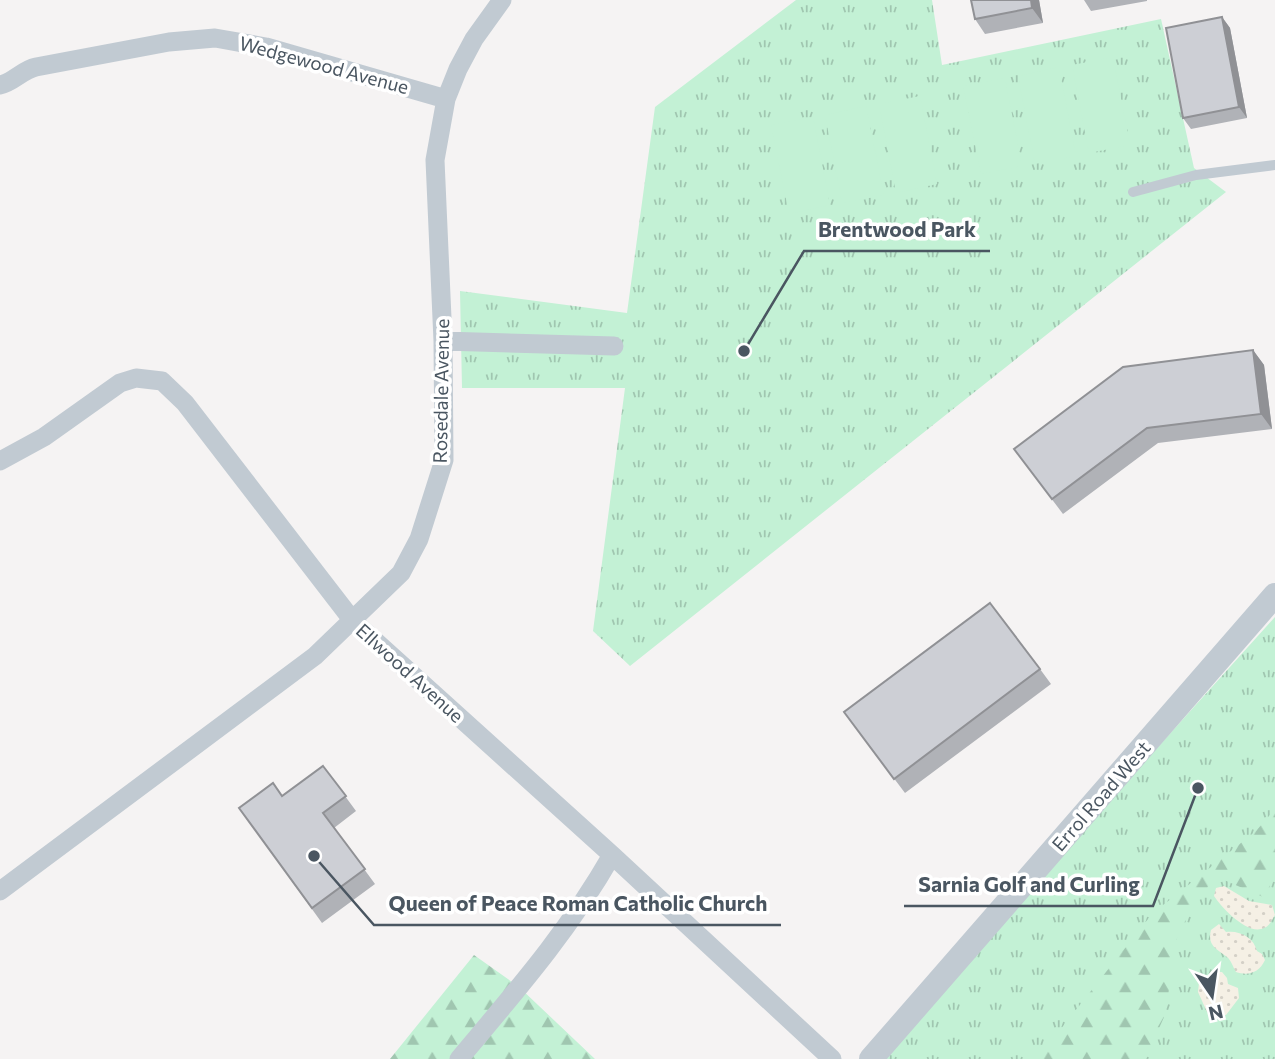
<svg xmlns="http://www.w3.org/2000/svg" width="1275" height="1059" viewBox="0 0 1275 1059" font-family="Commissioner,sans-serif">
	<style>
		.grass { fill: url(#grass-tufts) }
		.forest { fill: url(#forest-firs) }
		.sand { fill: url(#sand-dots) }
		.pitch { fill: #c3f1d5 }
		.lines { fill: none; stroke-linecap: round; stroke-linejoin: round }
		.service { stroke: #c1cad2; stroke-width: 10 }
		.minor { stroke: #c1cad2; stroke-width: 19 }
		.tertiary { stroke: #c1cad2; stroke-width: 24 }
		.wall { fill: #b0b2b7 }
		.shaded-wall { fill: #909195 }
		.building { fill: #cdcfd5; stroke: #909195; stroke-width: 2 }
		.labels { text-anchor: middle; stroke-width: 7; stroke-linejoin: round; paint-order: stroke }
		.street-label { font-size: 19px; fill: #4a5661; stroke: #fff }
		.leader { fill: none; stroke: #4a5661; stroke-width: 2.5 }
		.callout-dot { fill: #4a5661; stroke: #fff; stroke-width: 2.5 }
		.callout-label { font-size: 21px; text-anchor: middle; font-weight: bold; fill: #4a5661; stroke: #fff; stroke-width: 7; stroke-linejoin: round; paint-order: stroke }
	</style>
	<defs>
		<pattern id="grass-tufts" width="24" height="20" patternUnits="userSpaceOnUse" patternTransform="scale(1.75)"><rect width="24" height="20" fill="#c3f1d5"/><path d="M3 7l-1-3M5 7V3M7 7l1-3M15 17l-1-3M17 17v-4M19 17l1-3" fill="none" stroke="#a0c6b0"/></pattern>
		<pattern id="forest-firs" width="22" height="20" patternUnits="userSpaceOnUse" patternTransform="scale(1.75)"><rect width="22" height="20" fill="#c3f1d5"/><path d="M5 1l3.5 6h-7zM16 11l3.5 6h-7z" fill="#a0c6b0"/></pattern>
		<pattern id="sand-dots" width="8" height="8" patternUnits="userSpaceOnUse" patternTransform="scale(1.75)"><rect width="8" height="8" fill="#f5f0e5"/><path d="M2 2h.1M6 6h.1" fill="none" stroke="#d4d0c7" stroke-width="1.8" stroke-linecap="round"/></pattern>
	</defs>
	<rect width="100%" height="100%" fill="#f5f3f3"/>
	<path class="grass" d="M796,0h136l10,65 219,-46 33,149 32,24 -596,474 -37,-35 32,-243h-163l-2,-97 167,22 28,-206z
		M1275,617v442h-398z"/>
	<path class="forest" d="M1275,809v68l-12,20 -48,-21 -37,56 -13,83 -20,44h-108l115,-145 104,-83z
		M474,955l45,32 76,72h-205z"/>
	<path class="sand" d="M1224,886l25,15 23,4 3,10c-3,4 -5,11 -11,13 -16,8 -42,-20 -50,-32l2,-8z
		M1219,924l7,8c14,-2 28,6 31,19l5,3 3,6c-6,13 -17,16 -29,12 -3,-5 -5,-12 -9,-15 -11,-8 -20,-12 -16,-27z
		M1213,972h9l5,6 1,6 10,4 1,10 -13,17 -11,1 -8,-4 -9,-20 1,-9z"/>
	<path class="pitch" d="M1113,57l17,88 -41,8 -17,-88z
		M1059,67l17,89 -41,8 -17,-88z
		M1005,78l17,88 -41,8 -18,-88z
		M920,96l17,88 -41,9 -17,-89z
		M866,106l18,89 -42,8 -17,-88z
		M813,117l17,88 -41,9 -18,-89z"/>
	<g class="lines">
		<path class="service" d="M1133,192l63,-17 79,-10"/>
		<path class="minor" d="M0,85c14,-3 22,-15 36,-18l133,-25 46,-4 51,9 180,52
			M443,341l171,5
			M0,461l44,-24 76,-54 16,-5 26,3 23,22 168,218 259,234 220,204
			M0,891l315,-235 86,-83 18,-34 25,-79 -1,-119 -8,-181 11,-61 12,-30 16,-30 28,-39
			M459,1059c57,-68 109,-127 153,-204"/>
		<path class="tertiary" d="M871,1059l404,-464"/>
	</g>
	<path class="wall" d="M1039,0l4,23 -58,11 -10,-15z
		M1084,0h63v1l-56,10z
		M1222,17l8,11 17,90 -56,11 -8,-11z
		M1253,350l11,15 8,64 -114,14 -95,71 -49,-65z
		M1040,669l11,15 -146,109 -61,-81z
		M323,766l33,45 -22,17 41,56 -53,39 -83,-115 43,-12z"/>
	<path class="shaded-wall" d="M1031,0h8l4,23 -11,-15z
		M1222,17l8,11 17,90 -8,-11z
		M1253,350l11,15 8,64 -11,-15z"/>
	<path class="building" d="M971,0h60l1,8 -57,11z
		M1222,17l17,90 -56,11 -17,-90z
		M1253,350l8,64 -114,14 -95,71 -38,-50 109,-82z
		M990,603l50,66 -146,110 -50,-67z
		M323,766l23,30 -23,17 42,56 -53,39 -73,-100 34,-25 9,13z"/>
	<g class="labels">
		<g class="street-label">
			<text transform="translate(324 65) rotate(15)" y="7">Wedgewood Avenue</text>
			<text transform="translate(441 391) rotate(-89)" y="7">Rosedale Avenue</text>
			<text transform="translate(410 673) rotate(42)" y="7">Ellwood Avenue</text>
			<text transform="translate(1101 796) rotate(-49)" y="7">Errol Road West</text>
		</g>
	</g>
	<path class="leader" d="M744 351L804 251H990M1198 788L1153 906H904M314 856L374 925H781"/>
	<g class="callout-dot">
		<circle cx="744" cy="351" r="7"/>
		<circle cx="1198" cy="788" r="7"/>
		<circle cx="314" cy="856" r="7"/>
	</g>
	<g class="callout-label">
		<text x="897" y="237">Brentwood Park</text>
		<text x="1029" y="892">Sarnia Golf and Curling</text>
		<text x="578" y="911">Queen of Peace Roman Catholic Church</text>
	</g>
	<g transform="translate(1212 996) rotate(167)" stroke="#ffffff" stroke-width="5" paint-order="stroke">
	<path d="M0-5L12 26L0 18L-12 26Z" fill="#4a5661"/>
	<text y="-10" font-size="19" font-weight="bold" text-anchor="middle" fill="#4a5661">N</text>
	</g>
</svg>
